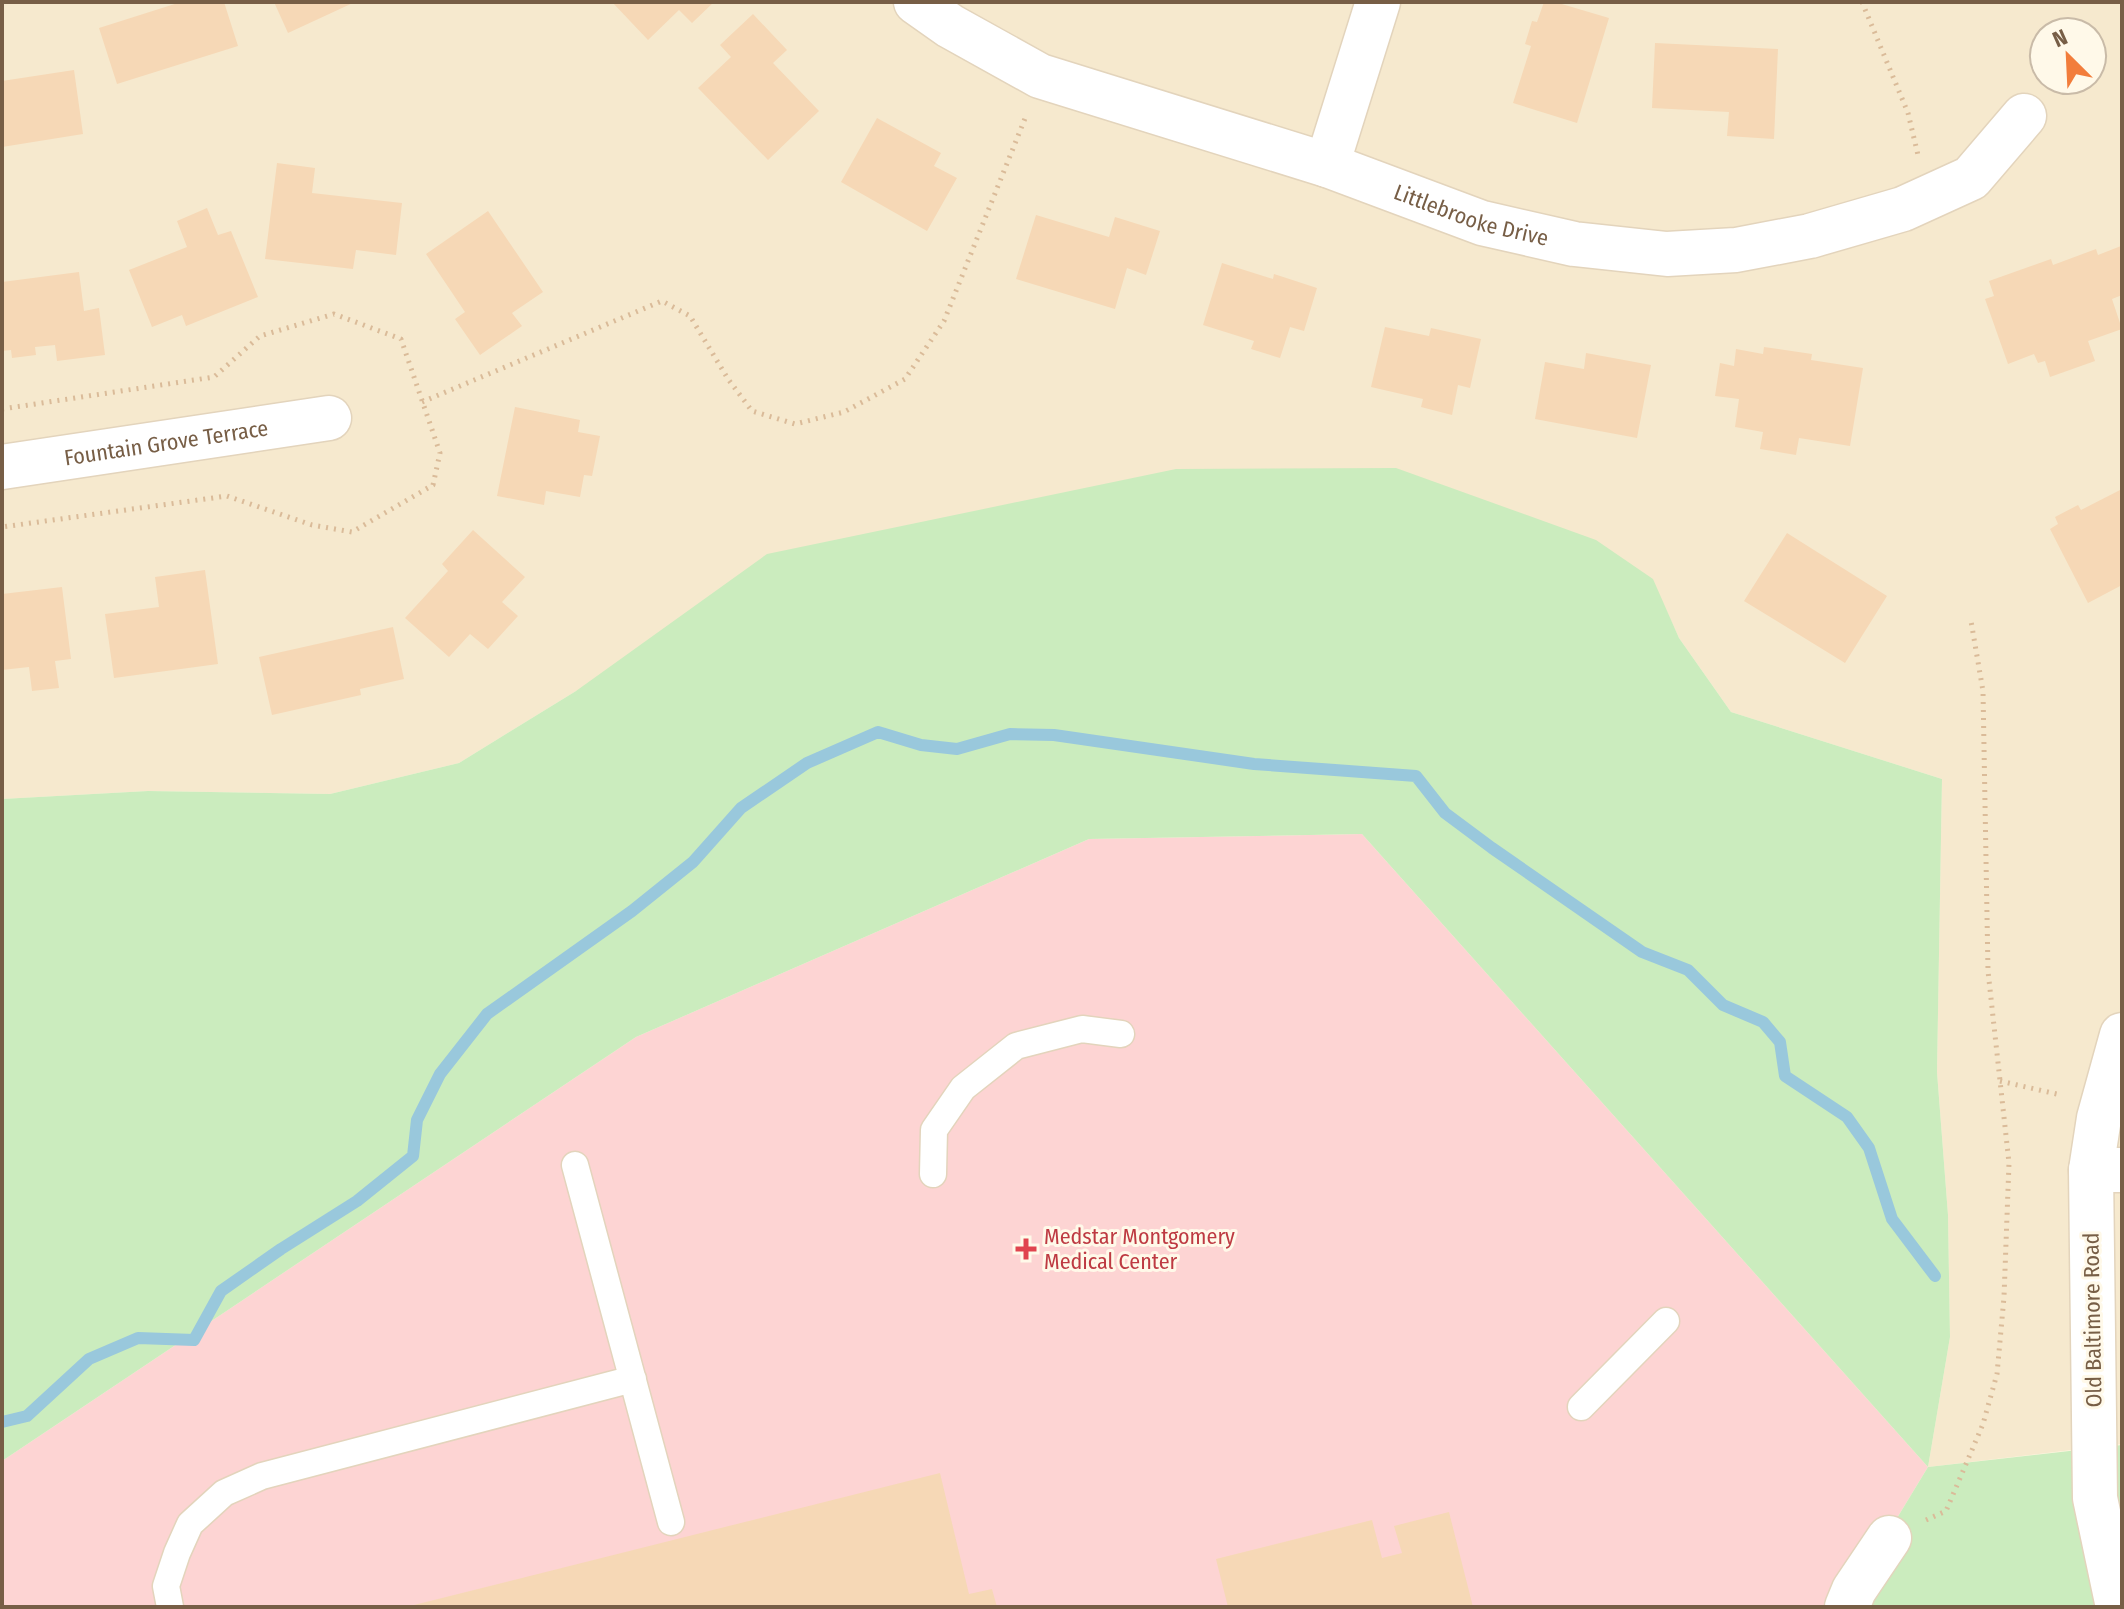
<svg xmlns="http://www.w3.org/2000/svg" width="2124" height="1609" viewBox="0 0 2124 1609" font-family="'Fira Sans Condensed',sans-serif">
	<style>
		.residential { fill: #f6e9ce; fill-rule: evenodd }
		.medical { fill: #fdd4d3 }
		.green { fill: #cbecbe }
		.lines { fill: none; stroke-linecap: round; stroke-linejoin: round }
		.stream { stroke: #99c8dc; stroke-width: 12 }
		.building { fill: #f6d8b6 }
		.service-casing { stroke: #e3d4bc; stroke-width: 29 }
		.minor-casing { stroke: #e3d4bc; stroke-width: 47 }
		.tertiary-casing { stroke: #e3d4bc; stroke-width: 47 }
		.path { stroke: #dabb99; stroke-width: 5; stroke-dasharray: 2 6; stroke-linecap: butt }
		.service { stroke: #fff; stroke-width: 26 }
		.minor { stroke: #fff; stroke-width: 44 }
		.tertiary { stroke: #fff; stroke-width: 44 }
		.health-dot { fill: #e0444e; stroke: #fff9e9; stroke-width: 3 }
		.labels { text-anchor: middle; stroke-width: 6; stroke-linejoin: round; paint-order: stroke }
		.street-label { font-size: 22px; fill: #775e46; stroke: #fff9e9 }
		.health-label { font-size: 22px; fill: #be3a42; stroke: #fff9e9; text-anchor: start }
	</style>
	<rect width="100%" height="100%" fill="#fef7e1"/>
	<path class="residential" d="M2,2h2120v1442l-194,23 22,-130 -2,-122 -11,-143 5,-293 -211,-67 -52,-74 -27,-59 -1076,112 -117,72 -129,31 -182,-3 -146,8zM2044,32h48v48h-48z"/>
	<path class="medical" d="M1362,834l566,633 -85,140h-1841v-146l634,-424 453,-198z"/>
	<path class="green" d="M1396,468l200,72 57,39 26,59 52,74 211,67 -5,293 11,143 2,122 -22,130 194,-22v162h-279l85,-140 -566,-633 -273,5 -453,198 -634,424v-662l146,-8 182,3 129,-31 117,-72 191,-137 409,-85z"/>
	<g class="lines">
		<path class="stream" d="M2,1422l25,-6 62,-57 49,-21 56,2 27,-49 60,-42 76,-48 56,-45 4,-36 23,-46 47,-60 145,-103 61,-49 48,-54 66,-45 71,-31 43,13 36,4 53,-15 44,1 200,29 162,12 29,37 47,35 150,104 46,18 35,35 40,17 17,20 5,34 62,41 22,31 23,71 43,57"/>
	</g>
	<path class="building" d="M181,2h43l14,44 -121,38 -18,-56z
		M274,2h81l-67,31z
		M612,2h102l-22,21 -13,-13 -31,30z
		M1544,2h11l54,16 -32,105 -64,-20 18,-57 -6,-2 7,-23 5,1z
		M753,14l34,36 -14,13 46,48 -51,49 -70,-72 33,-31 -11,-12z
		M1655,43l123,6 -4,90 -47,-3 2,-24 -77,-4z
		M74,70l9,64 -81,13v-66z
		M877,118l64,35 -7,13 23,12 -30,53 -86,-49z
		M277,163l38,5 -3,25 90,10 -6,52 -40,-5 -3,19 -88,-10z
		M207,208l11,27 13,-4 27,66 -72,29 -4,-11 -30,12 -23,-57 58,-23 -10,-26z
		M488,211l55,81 -31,21 10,13 -42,29 -25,-36 10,-7 -39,-58z
		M1036,215l73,22 6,-20 45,14 -14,44 -19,-7 -12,41 -99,-30z
		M2121,246l1,49 -10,4 10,30 -34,12 7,20 -45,16 -5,-16 -7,2 -4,-9 -26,10 -23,-65 9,-3 -5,-15 62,-22 2,6 43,-16 2,6z
		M1222,263l51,16 1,-5 43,14 -13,43 -14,-4 -10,31 -29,-9 3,-8 -51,-16z
		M79,272l5,39 15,-3 6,47 -48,6 -2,-16 -20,2 1,8 -24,3 -1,-8 -9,1v-69z
		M1385,327l44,9 2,-8 50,11 -11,49 -12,-3 -6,30 -31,-8 2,-8 -52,-12z
		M1764,347l48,7 -1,6 52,8 -13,78 -51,-8 -3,17 -36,-6 3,-17 -28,-5 4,-28 -24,-3 5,-33 14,3 2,-17 27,5z
		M1586,353l65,12 -14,73 -102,-19 10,-57 39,7z
		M515,407l65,13 -2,12 22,4 -8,40 -8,-1 -4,22 -34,-6 -2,14 -47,-9z
		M2122,489v96l-34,18 -38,-74 8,-5 -3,-7 23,-12 3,5z
		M473,530l52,47 -23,25 16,14 -30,33 -18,-15 -21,23 -44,-39 43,-47 -6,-7z
		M1787,533l100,63 -42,67 -101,-62z
		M205,570l13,94 -104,14 -9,-64 54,-7 -4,-30z
		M62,587l9,72 -16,2 4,27 -27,3 -3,-24 -27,3v-76z
		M393,627l11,52 -44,10 1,6 -89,20 -13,-58z
		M940,1473l29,121 23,-5 5,18h-591z
		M1449,1512l24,95h-245l-12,-48 156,-39 10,38 20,-5 -8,-27z"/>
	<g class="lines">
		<defs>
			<path id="service" d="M575,1165l96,357
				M933,1174l1,-44 29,-42 53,-42 66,-17 39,5
				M1581,1407l85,-86
				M170,1607l-4,-21 11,-33 13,-29 34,-31 38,-17 371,-97"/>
			<g id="minor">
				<path id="s1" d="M916,2l34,24 90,50 287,89 155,58 92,21 93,10 69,-4 74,-14 93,-27 68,-31 53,-62"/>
				<path d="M1327,165l51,-163"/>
				<path id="s2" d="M2,467l327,-49"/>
				<path d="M2091,1170h31"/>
				<path d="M1847,1607l7,-17 35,-52"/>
			</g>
			<path id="tertiary" d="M2118,1607l-23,-109 -4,-328 8,-52 23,-83"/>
		</defs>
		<use href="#service" class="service-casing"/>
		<use href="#minor" class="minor-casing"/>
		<use href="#tertiary" class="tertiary-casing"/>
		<path class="path" d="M1862,2l46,111 10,42
			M422,402l240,-101 28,15 38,63 24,32 43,13 49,-12 61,-33 39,-58 82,-205
			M2,409l212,-32 46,-41 74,-22 67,25 39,114 -7,32 -81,47 -40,-7 -85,-29 -225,31
			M2000,1081l61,14
			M1926,1520l20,-9 37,-87 14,-50 7,-77 5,-134 -21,-192 -5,-280 -12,-70"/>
		<use href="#service" class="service"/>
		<use href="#minor" class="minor"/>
		<use href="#tertiary" class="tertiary"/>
	</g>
	<path class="health-dot" d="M1022 1237h8v8h8v8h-8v8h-8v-8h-8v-8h8z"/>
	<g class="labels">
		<g class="street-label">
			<text dy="8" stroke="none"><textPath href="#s1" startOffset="598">Littlebrooke Drive</textPath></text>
			<text dy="8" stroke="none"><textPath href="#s2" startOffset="166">Fountain Grove Terrace</textPath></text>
			<text transform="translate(2092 1320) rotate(-91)" y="8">Old Baltimore Road</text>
		</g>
		<g class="health-label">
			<text x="1044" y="1244">Medstar Montgomery<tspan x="1044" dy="25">Medical Center</tspan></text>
		</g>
	</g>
	<rect width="2124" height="1609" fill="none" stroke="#775e46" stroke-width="8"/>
	<g transform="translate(2068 56) rotate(336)"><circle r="38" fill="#fff9e9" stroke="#c9bba8" stroke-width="2"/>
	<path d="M0-6L14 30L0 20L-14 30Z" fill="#f27d3b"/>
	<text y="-12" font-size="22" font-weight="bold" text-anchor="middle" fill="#775e46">N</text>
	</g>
</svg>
